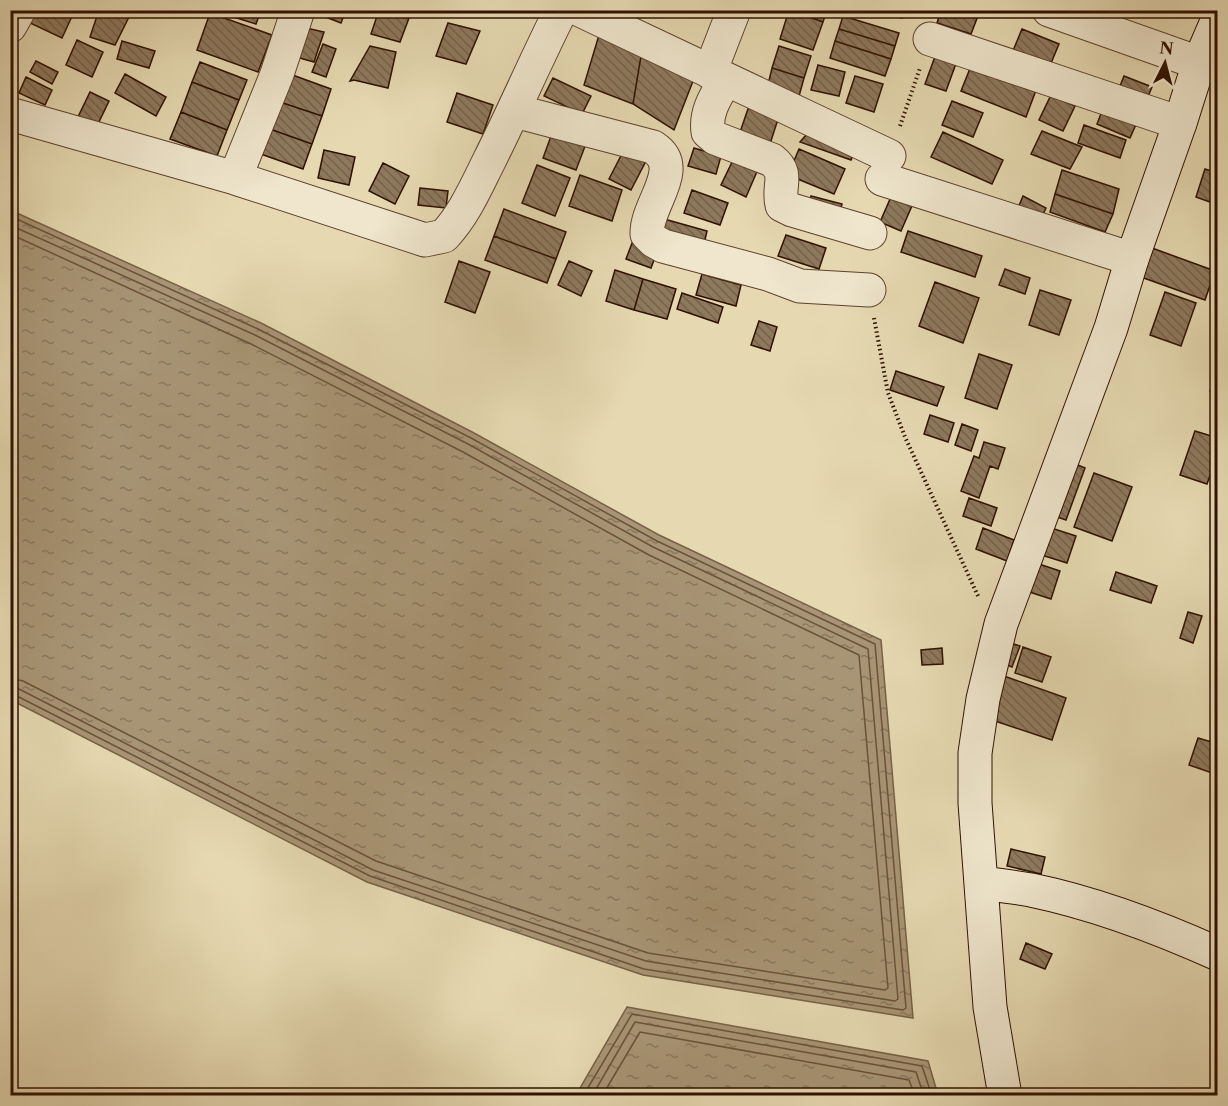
<svg xmlns="http://www.w3.org/2000/svg" width="1228" height="1106" viewBox="0 0 1228 1106" font-family="'Libre Caslon Text',serif">
	<style>
		.water { fill: url(#water-ripples); stroke: #786046; stroke-width: 1.5 }
		.lines { fill: none; stroke-linecap: round; stroke-linejoin: round }
		.shore { stroke: #6c523a; stroke-width: 1.5 }
		.building { fill: url(#building-back-hatch); stroke: #2f1000; stroke-width: 1.5 }
		.street-casing { stroke: #5d422c; stroke-width: 35 }
		.secondary-casing { stroke: #2f1000; stroke-width: 35 }
		.path { stroke: #2f1000; stroke-width: 4; stroke-dasharray: 1.5 3; stroke-linecap: butt }
		.street { stroke: #efe6cd; stroke-width: 33 }
		.secondary { stroke: #efe6cd; stroke-width: 33 }
	</style>
	<defs>
		<pattern id="water-ripples" width="26" height="14" patternUnits="userSpaceOnUse" patternTransform="scale(1.5)"><rect width="26" height="14" fill="#a89575"/><path d="M2 4q2-2 4 0t4 0M15 11q2-2 4 0t4 0" fill="none" stroke="#89785e"/></pattern>
		<pattern id="building-back-hatch" width="6" height="6" patternUnits="userSpaceOnUse" patternTransform="scale(1.5)"><rect width="6" height="6" fill="#8e795d"/><path d="M-1 5l2 2M0 0l6 6M5-1l2 2" fill="none" stroke="#74624a"/></pattern>
	</defs>
	<rect width="100%" height="100%" fill="#e6d9b2"/>
	<filter id="stains"><feTurbulence type="fractalNoise" baseFrequency=".00333" numOctaves="4"/><feColorMatrix values="0 0 0 0 .2 0 0 0 0 .09 0 0 0 0 .02 0 0 0 .5 -.17"/></filter>
	<radialGradient id="worn" r=".72"><stop offset=".6" stop-color="#630" stop-opacity="0"/><stop offset="1" stop-color="#630" stop-opacity=".3"/></radialGradient>
	<path class="water" d="M10,210l251,113 213,110 185,102 222,105 32,378 -270,-43 -276,-93 -356,-182z
		M627,1007l301,54 10,34h-362z"/>
	<g class="lines">
		<path class="shore" d="M10,216l248,113 213,109 186,103 218,103 31,364 -3,2 -259,-41 -274,-93 -355,-181h-5
			M10,225l245,110 213,109 185,103 215,102 30,350 -3,2 -249,-40 -273,-91 -354,-181 -9,-2
			M10,234l241,110 212,108 186,103 210,100 29,333 -3,2 -237,-37 -272,-92 -353,-180 -13,-3
			M583,1096l49,-82 290,52 10,30
			M592,1096l43,-74 281,50 8,24
			M602,1096l38,-64 269,48 6,16"/>
	</g>
	<path class="building" d="M36,10h33l5,2 -12,26 -32,-15z
		M99,10h18l13,5 -15,30 -25,-8z
		M231,10h30l-5,14 -26,-8z
		M320,10h26l-5,13 -23,-9z
		M379,10h33l-12,32 -29,-8z
		M789,10l34,12 -10,28 -33,-11z
		M790,10h37l-4,12z
		M875,10h29l-2,8z
		M941,10h32l6,3 -8,21 -34,-11z
		M210,13l62,22 -14,37 -61,-22z
		M843,16l56,17 -4,13 -56,-17z
		M448,23l32,8 -14,33 -30,-8z
		M297,26l27,6 -10,30 -25,-7z
		M839,29l56,17 -4,13 -56,-18z
		M1022,29l37,15 -10,24 -37,-15z
		M599,35l42,21 -8,48 -49,-19z
		M77,40l26,12 -11,25 -26,-12z
		M122,41l33,10 -6,17 -32,-9z
		M835,41l56,18 -6,17 -55,-18z
		M323,44l13,5 -10,28 -14,-5z
		M370,46l26,6 -8,36 -34,-8 -4,1z
		M779,46l32,10 -7,22 -32,-10z
		M937,51l21,7 -12,33 -21,-7z
		M641,56l54,20 -21,54 -41,-26z
		M36,61l22,11 -6,12 -22,-12z
		M973,61l65,24 -12,32 -65,-26z
		M200,62l47,18 -8,20 -47,-18z
		M818,65l27,7 -6,24 -28,-6z
		M772,68l32,10 -6,22 -31,-11z
		M287,73l44,16 -9,27 -45,-15z
		M125,74l41,23 -10,19 -41,-23z
		M855,76l28,8 -9,28 -28,-9z
		M1124,76l28,11 -8,19 -28,-10z
		M26,77l26,13 -7,15 -26,-12z
		M553,78l38,18 -9,18 -38,-18z
		M192,82l47,18 -12,30 -46,-18z
		M90,92l19,9 -12,25 -19,-9z
		M457,93l36,12 -10,29 -36,-12z
		M1051,95l24,11 -12,25 -24,-11z
		M277,101l45,15 -10,28 -45,-16z
		M952,101l31,12 -10,24 -31,-12z
		M750,103l30,10 -12,37 -31,-9z
		M1104,106l34,14 -8,18 -33,-14z
		M181,112l46,18 -10,26 -47,-17z
		M815,125l42,21 -6,14 -51,-18z
		M1084,125l42,15 -6,18 -42,-15z
		M267,128l45,16 -9,25 -45,-16z
		M554,128l33,13 -11,29 -33,-12z
		M1042,131l40,16 -12,22 -39,-15z
		M943,132l60,28 -11,24 -61,-27z
		M626,146l22,11 -17,33 -22,-11z
		M694,148l27,8 -5,18 -28,-8z
		M799,149l46,20 -11,25 -46,-19z
		M324,150l31,7 -6,28 -31,-7z
		M735,156l24,11 -13,30 -25,-12z
		M383,163l26,13 -14,28 -26,-13z
		M537,165l33,13 -15,38 -33,-13z
		M1205,169l13,4v32l-22,-8z
		M1062,170l57,19 -6,25 -58,-20z
		M580,175l42,15 -10,31 -43,-15z
		M420,188l28,3 -2,17 -28,-3z
		M692,190l36,13 -8,22 -36,-12z
		M894,190l21,9 -14,32 -21,-9z
		M1055,194l58,20 -8,18 -55,-20z
		M811,196l31,8 -4,14 -31,-9z
		M1023,196l23,12 -6,13 -22,-13z
		M504,209l62,23 -10,27 -62,-23z
		M657,217l50,14 -3,13 -50,-14z
		M908,231l74,25 -7,21 -74,-25z
		M786,235l40,13 -7,21 -41,-13z
		M494,236l62,23 -9,24 -62,-23z
		M634,238l25,9 -8,21 -25,-9z
		M1152,248l63,23 -10,29 -64,-23z
		M459,261l31,11 -15,41 -30,-11z
		M569,261l23,10 -11,25 -23,-11z
		M1005,269l25,9 -5,16 -26,-9z
		M615,270l28,9 -9,31 -28,-9z
		M702,274l39,11 -5,21 -40,-11z
		M643,279l33,10 -9,30 -33,-9z
		M935,282l44,16 -16,45 -44,-17z
		M1040,290l31,10 -12,35 -30,-10z
		M1165,292l31,11 -15,43 -31,-11z
		M682,293l41,14 -5,16 -41,-14z
		M759,321l18,6 -7,24 -19,-6z
		M979,354l33,11 -15,44 -32,-11z
		M896,371l48,16 -7,19 -47,-16z
		M1216,373l2,1v19l-8,-2z
		M930,415l24,8 -6,19 -24,-8z
		M962,424l16,6 -7,21 -16,-6z
		M1195,431l23,7v15l-11,31 -27,-9z
		M984,442l21,6 -7,21 -8,-3 -11,32 -18,-7 13,-35 5,2z
		M1068,461l17,7 -19,52 -17,-6z
		M1094,473l38,14 -20,54 -38,-14z
		M969,498l28,10 -6,18 -28,-10z
		M1042,525l34,11 -9,27 -35,-11z
		M983,528l31,12 -7,21 -31,-12z
		M1027,560l33,11 -9,28 -34,-11z
		M1116,572l41,14 -6,17 -41,-13z
		M1188,612l14,4 -9,27 -13,-5z
		M1004,641l16,5 -8,21 -15,-6z
		M1023,647l28,10 -9,25 -27,-9z
		M942,648l1,16 -21,1 -1,-15z
		M1004,676l62,22 -14,42 -63,-21z
		M1198,738l17,5 -5,13 8,3v16l-29,-10z
		M1011,849l34,8 -4,17 -34,-8z
		M1026,943l26,11 -7,15 -25,-10z
		M1194,1089l15,7h-18z"/>
	<g class="lines">
		<defs>
			<path id="street" d="M580,10l309,146
				M1049,10l150,53
				M10,26l9,-16
				M930,39l250,84
				M710,72l24,-62
				M726,79c-10,17 -21,33 -18,53l7,6 57,22c18,14 5,26 10,45l10,5 78,23
				M515,111l138,36c33,21 -7,57 -6,87l7,7 9,5 105,28 32,12 69,4
				M10,114l225,64 190,62 19,-4c20,-21 32,-49 45,-75 25,-50 47,-101 72,-151
				M235,178l42,-104 21,-64
				M882,179l250,80"/>
			<path id="secondary" d="M981,883c16,2 33,4 50,7 63,13 127,37 187,64
				M1005,1096l-15,-89 -15,-204v-50l8,-54 18,-75 110,-296 21,-69 48,-136 19,-60 19,-44"/>
		</defs>
		<use href="#street" class="street-casing"/>
		<use href="#secondary" class="secondary-casing"/>
		<path class="path" d="M900,126l20,-58
			M874,318l14,75 17,44 73,159"/>
		<use href="#street" class="street"/>
		<use href="#secondary" class="secondary"/>
	</g>
	<rect width="1228" height="1106" fill="none" stroke="#e6d9b2" stroke-width="36"/>
	<rect x="12" y="12" width="1204" height="1082" fill="none" stroke="#2f1000" stroke-width="3"/>
	<rect x="18" y="18" width="1192" height="1070" fill="none" stroke="#2f1000" stroke-width="1.5"/>
	<g transform="translate(1165 63) rotate(6)" stroke="#efe6cd" stroke-width="4.5" paint-order="stroke">
	<path d="M0-4.5L10 22L0 15L-10 22Z" fill="#2f1000"/>
	<text y="-9" font-size="16" font-weight="bold" text-anchor="middle" fill="#2f1000">N</text>
	</g>
	<rect width="100%" height="100%" filter="url(#stains)"/>
	<rect width="100%" height="100%" fill="url(#worn)"/>
</svg>
